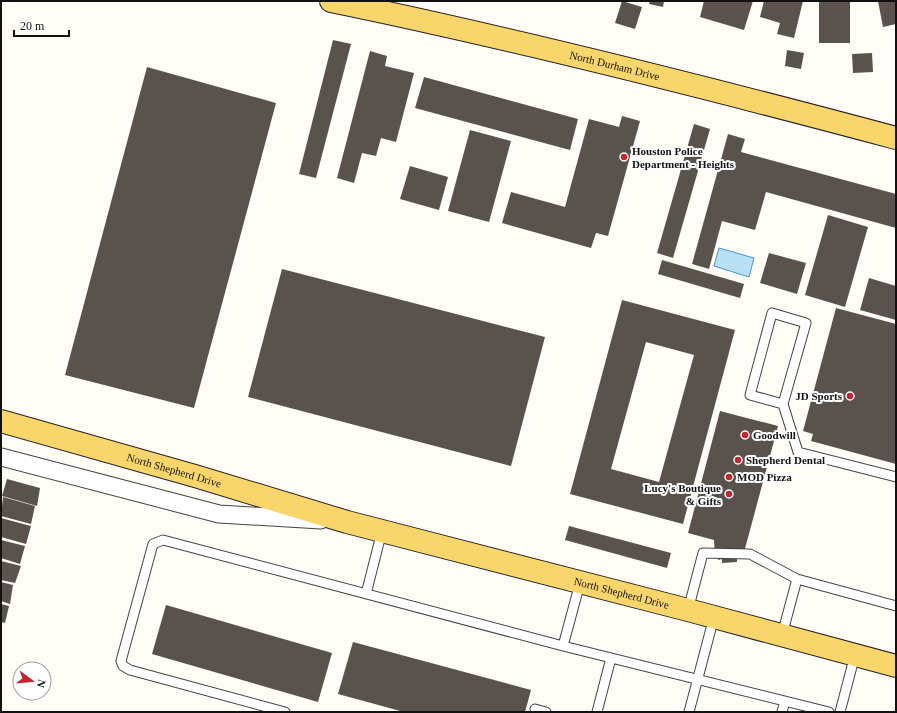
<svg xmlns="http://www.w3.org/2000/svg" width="897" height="713" viewBox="0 0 897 713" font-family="Georgia,serif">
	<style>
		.water { fill: #b9e0f7; stroke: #3f96cf }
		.building { fill: #5a524d; fill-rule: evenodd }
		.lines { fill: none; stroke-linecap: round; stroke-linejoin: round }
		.lane-casing { stroke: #444; stroke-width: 11 }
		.street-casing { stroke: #444; stroke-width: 19 }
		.primary-casing { stroke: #222; stroke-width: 24 }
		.lane { stroke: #fff; stroke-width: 9 }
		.street { stroke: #fff; stroke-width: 17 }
		.primary { stroke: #f9d66b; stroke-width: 22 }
		.poi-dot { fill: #c4262e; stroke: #fff; stroke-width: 1.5 }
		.labels { text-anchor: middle; stroke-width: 4; stroke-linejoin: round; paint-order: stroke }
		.street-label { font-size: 11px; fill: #111; stroke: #fff }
		.poi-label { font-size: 11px; font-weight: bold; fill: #111; stroke: #fff; text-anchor: start }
	</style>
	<rect width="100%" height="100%" fill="#fffdf5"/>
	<path class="water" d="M719,248l35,10 -5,19 -35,-11z"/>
	<path class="building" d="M622,1l20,6 -7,22 -20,-6z
		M650,1h14l-1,6 -14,-3z
		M704,1h49l-9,29 -44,-13z
		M764,1h39l-9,37 -17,-4 3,-11 -20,-6z
		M819,1h31v42h-31z
		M878,1h18v23l-13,3z
		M333,40l18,4 -35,134 -17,-4z
		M787,50l17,3 -3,16 -16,-3z
		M370,51l17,5 -2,10 29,7 -18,69 -15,-4 -5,18 -14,-3 -8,30 -17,-5z
		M872,53l1,19 -20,1 -1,-19z
		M147,67l129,36 -82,305 -129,-33z
		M424,77l154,42 -8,31 -155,-42z
		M622,116l18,5 -32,115 -12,-3 -5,15 -89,-25 9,-31 54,15 24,-88 30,8z
		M694,124l16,5 -37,129 -16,-5z
		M470,130l41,11 -22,81 -41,-11z
		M728,134l17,5 -4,13 155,42v34l-130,-36 -11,38 -33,-9 -13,48 -17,-5z
		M410,166l38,11 -9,33 -39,-11z
		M828,215l40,12 -23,80 -40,-12z
		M769,253l37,10 -9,31 -37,-11z
		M662,260l82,24 -4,14 -82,-24z
		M282,269l263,68 -34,129 -263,-69z
		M869,278l27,8v34l-36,-10z
		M622,300l113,30 -52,194 -113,-30zM646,342l48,13 -35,127 -48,-13z
		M836,308l60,16v140l-85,-23 2,-7 -10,-3z
		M720,411l58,15 -35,130h-4l1,3h-3v3l-15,1v-4l-4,1v-3h-3l-1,-17 -26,-7z
		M7,479l33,9 -3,18 -35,-10z
		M3,497l32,9 -4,18 -30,-8z
		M1,518l30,8 -5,18 -25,-7z
		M569,526l102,27 -4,15 -102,-28z
		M1,540l24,6 -5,18 -19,-6z
		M1,561l20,5 -6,17 -14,-3z
		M1,582l12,3 -3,19 -9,-3z
		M1,604l8,2 -4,17 -4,-1z
		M166,605l166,48 -14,49 -166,-48z
		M353,642l178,48 -6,22h-121l-66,-18z"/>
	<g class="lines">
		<defs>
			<path id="lane" d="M783,404l-33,-9 22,-82 34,10 -23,81 15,48 98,25
				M366,594l16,-63
				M688,610l15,-57 47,1 47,25 99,27
				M782,635l15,-56
				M563,646l17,-63
				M535,709l11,3
				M285,712l-155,-42 -7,-4 -2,-5 32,-117 10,-4 400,106 266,66
				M597,712l14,-54
				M689,712l25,-95
				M782,712l3,-11
				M840,712l15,-57"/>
			<path id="street" d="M1,457l218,57 102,6"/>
			<g id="primary">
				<path id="s1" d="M331,1c190,39 378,87 565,137"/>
				<path id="s2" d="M1,421l194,55 152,46 341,88 208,56"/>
			</g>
		</defs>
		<use href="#lane" class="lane-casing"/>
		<use href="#street" class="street-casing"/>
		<use href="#primary" class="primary-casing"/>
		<use href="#lane" class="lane"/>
		<use href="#street" class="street"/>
		<use href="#primary" class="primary"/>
	</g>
	<g class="poi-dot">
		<circle cx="624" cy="157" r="4"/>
		<circle cx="850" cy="396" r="4"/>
		<circle cx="745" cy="435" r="4"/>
		<circle cx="738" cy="460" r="4"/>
		<circle cx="729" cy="477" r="4"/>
		<circle cx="729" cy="494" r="4"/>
	</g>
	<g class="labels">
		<g class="street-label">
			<text dy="4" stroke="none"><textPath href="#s1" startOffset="291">North Durham Drive</textPath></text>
			<text dy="4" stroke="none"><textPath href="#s2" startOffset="180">North Shepherd Drive</textPath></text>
			<text dy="4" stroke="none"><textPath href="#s2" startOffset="644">North Shepherd Drive</textPath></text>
		</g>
		<g class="poi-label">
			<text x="632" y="155">Houston Police<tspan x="632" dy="13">Department - Heights</tspan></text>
			<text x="842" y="400" text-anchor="end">JD Sports</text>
			<text x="753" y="439">Goodwill</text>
			<text x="746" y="464">Shepherd Dental</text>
			<text x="737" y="481">MOD Pizza</text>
			<text x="721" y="492" text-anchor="end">Lucy's Boutique<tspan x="721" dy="13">&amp; Gifts</tspan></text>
		</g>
	</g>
	<rect width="897" height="713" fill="none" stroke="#111111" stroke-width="4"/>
	<g transform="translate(32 681) rotate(106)"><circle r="19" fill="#ffffff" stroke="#a0a0a0"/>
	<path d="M0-3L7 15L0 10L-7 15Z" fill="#c4262e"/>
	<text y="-6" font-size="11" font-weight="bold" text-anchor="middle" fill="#111111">N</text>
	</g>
	<path d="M14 30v6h55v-6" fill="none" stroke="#111111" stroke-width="2"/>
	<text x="20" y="30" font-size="12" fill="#111111" stroke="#ffffff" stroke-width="3" paint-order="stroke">20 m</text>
</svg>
